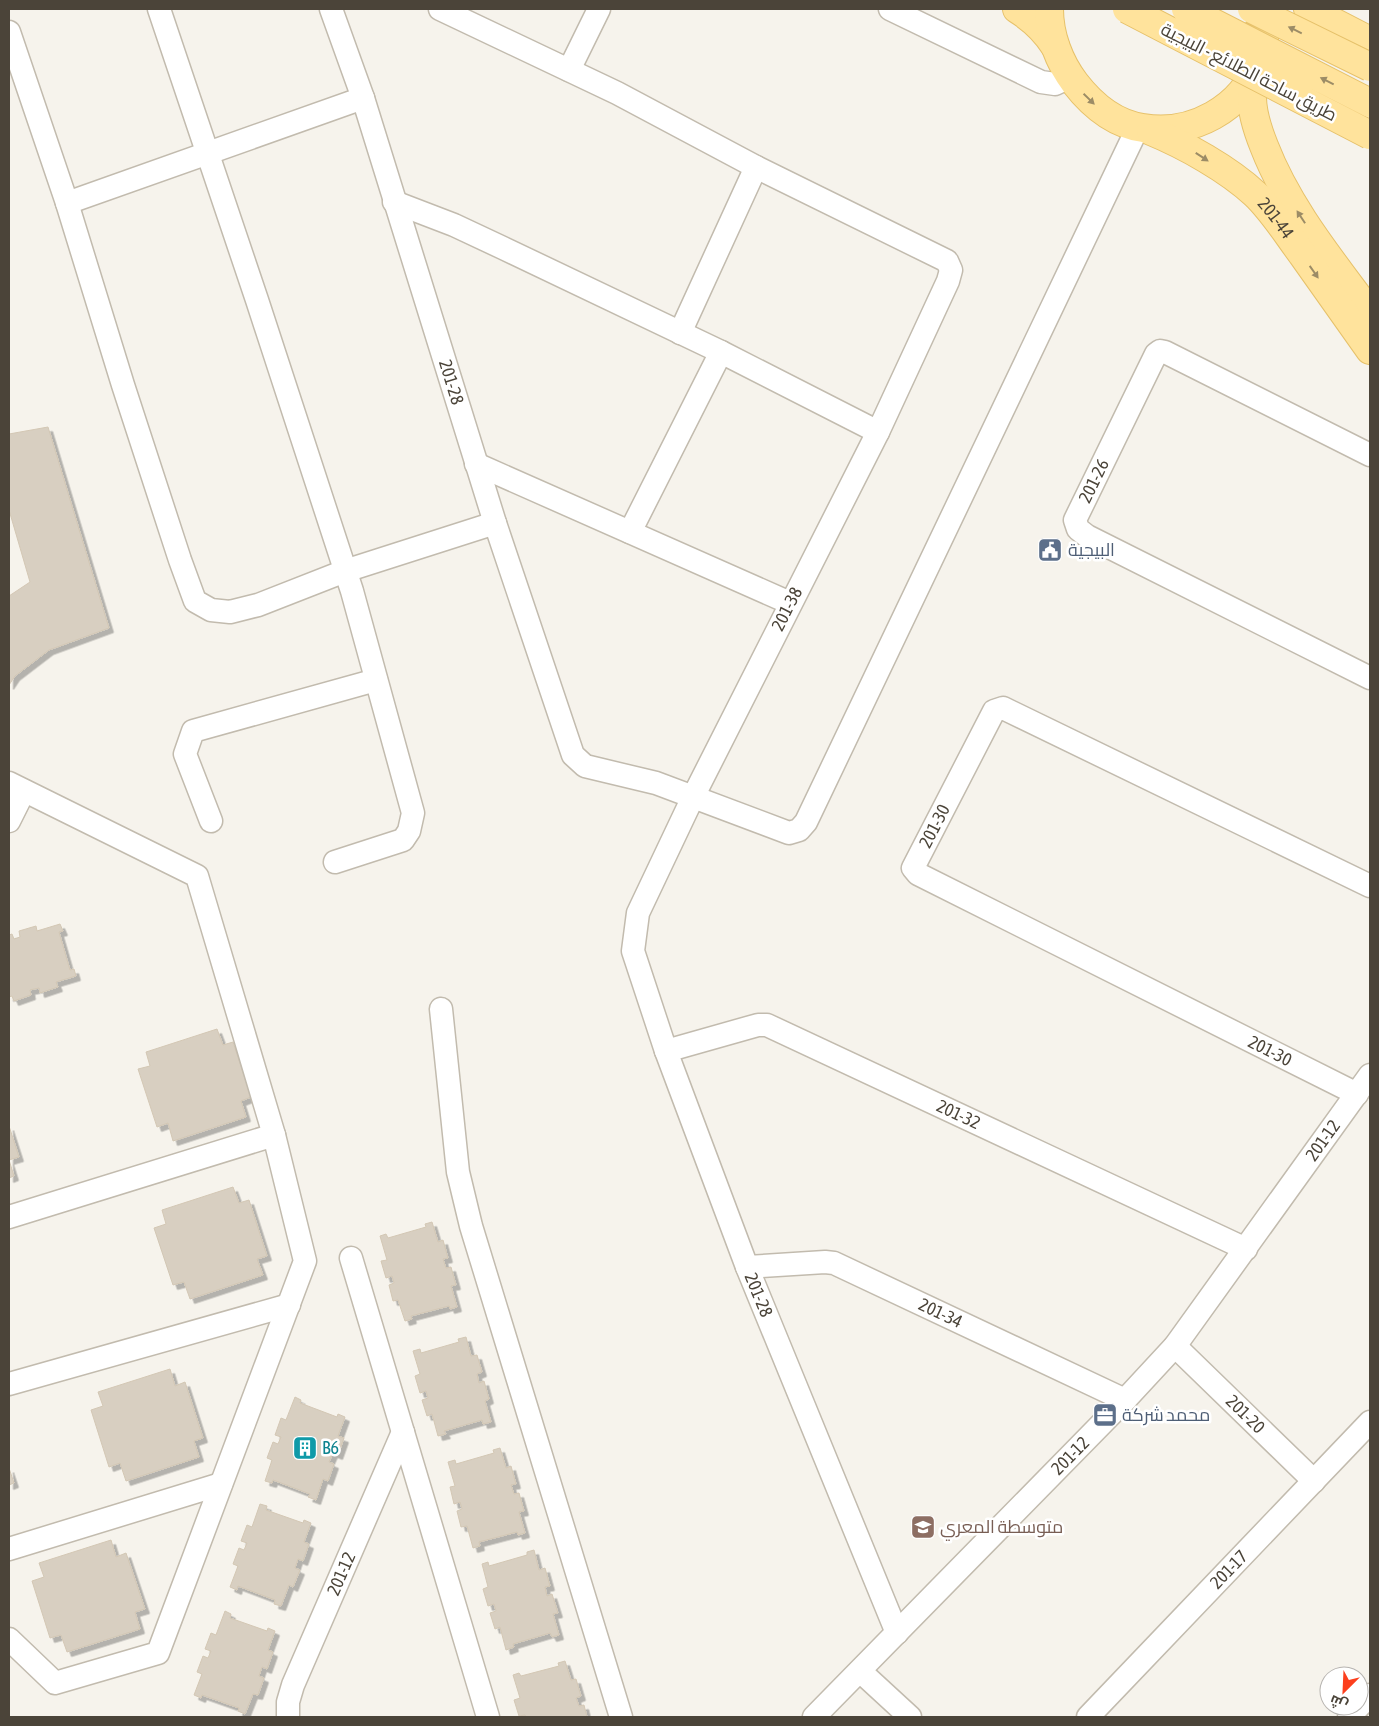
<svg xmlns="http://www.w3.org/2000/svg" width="1379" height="1726" viewBox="0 0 1379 1726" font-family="'Asap Condensed',Cairo,sans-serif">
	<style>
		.building { fill: #d8cfc1; stroke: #d3c7b4; filter: url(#shadow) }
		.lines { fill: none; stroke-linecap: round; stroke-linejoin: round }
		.minor-casing { stroke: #c2bbae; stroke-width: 25 }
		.major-casing { stroke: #e6c16a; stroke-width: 30 }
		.minor { stroke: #fff; stroke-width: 22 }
		.major { stroke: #ffe39c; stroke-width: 28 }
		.major-bridge-casing { stroke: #e6c16a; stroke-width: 30; stroke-linecap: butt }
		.major-bridge { stroke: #ffe39c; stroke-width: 28 }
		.oneway { fill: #9c8c66 }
		.labels { text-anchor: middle; stroke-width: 5; stroke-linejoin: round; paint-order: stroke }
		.street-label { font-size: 18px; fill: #4b4439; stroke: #fff }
		.service-label { font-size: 18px; fill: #4e5e75; stroke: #fff; text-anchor: start }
		.culture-label { font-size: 18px; fill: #0d838f; stroke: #fff; text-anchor: start }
		.education-label { font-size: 18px; fill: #785e54; stroke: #fff; text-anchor: start }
	</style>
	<defs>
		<filter id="shadow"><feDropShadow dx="4.5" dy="4.5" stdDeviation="0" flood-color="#0004"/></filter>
	</defs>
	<rect width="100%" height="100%" fill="#f6f3ec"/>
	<path class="building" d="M48,427l61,201 -60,22 -34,26 -6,9v-89l21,-14 -21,-72v-76z
		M60,924l3,7 -4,1 11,38 4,-1 2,7 -20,6 2,5 -18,6 -1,-5 -9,2 1,5 -17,6 -2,-5 -3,1v-62l3,-1 2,5 6,-2 -1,-6 17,-5 1,5z
		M217,1029l6,16 10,-3 18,55 -10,4 5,16 -73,24 -5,-18 -11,4 -19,-58 12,-3 -4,-14z
		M9,1126l10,31 -10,3 5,16 -5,2z
		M233,1187l6,16 10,-3 18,56 -10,3 6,16 -73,24 -6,-17 -11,3 -19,-57 12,-4 -4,-14z
		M432,1222l6,20 5,-2 5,18 -5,1 3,9 5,-1 5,18 -5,1 6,21 -7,2 -1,-3 -38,10 1,3 -7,2 -7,-21 -5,1 -4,-16 5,-2 -2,-7 -6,2 -5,-17 6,-1 -7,-24 6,-2 2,4 38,-11 -1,-3z
		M466,1337l5,19 6,-1 5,17 -5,2 2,9 5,-2 5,18 -4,2 6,21 -8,2 -1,-4 -38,11 2,3 -8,2 -6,-22 -5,2 -5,-16 6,-2 -2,-7 -6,2 -5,-17 5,-2 -7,-23 7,-2 1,4 38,-11 -1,-3z
		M170,1369l5,17 10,-4 18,56 -9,3 5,16 -73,24 -6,-18 -11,4 -18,-57 12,-4 -5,-14z
		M295,1397l6,3 -1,3 37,14 1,-3 7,3 -7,19 6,2 -6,17 -5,-2 -4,9 5,2 -6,17 -5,-2 -7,21 -8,-3 2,-3 -37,-14 -1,3 -7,-2 7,-21 -5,-2 6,-16 5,2 3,-7 -6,-2 6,-17 5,2z
		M500,1448l6,20 5,-2 5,18 -5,1 3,9 5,-1 5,18 -5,1 6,21 -7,2 -1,-3 -38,10 1,4 -7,2 -6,-22 -6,1 -4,-16 5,-2 -2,-7 -6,2 -4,-17 5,-1 -7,-24 7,-2 1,4 38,-11 -1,-3z
		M9,1468l5,15 -5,2z
		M260,1504l7,2 -1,4 37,13 1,-3 7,3 -7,19 5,2 -6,17 -5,-2 -3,9 5,2 -7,17 -4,-2 -8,21 -7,-2 1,-4 -37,-14 -1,4 -7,-3 8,-21 -5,-2 6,-16 5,2 3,-7 -6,-2 6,-16 5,2z
		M111,1540l5,17 10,-4 19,56 -10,3 5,17 -73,23 -6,-17 -11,3 -18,-57 12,-4 -5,-14z
		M534,1550l5,20 6,-2 5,18 -5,1 2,9 5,-2 6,19 -5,1 6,21 -7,2 -2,-4 -37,11 1,3 -8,3 -6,-23 -5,2 -5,-16 6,-2 -2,-7 -6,2 -5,-17 5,-2 -6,-23 6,-2 1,4 38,-11v-3z
		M225,1611l6,3 -1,4 37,13 1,-3 7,3 -7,19 5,2 -6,17 -5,-2 -3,9 5,2 -6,17 -5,-1 -8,20 -7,-3 1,-3 -37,-13 -1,3 -7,-3 8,-21 -5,-2 6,-16 5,2 3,-7 -6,-2 6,-16 5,2z
		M565,1661l6,19 5,-1 5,17 -5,2 3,8 5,-1 3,12h-61l-1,-2 -6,1 -5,-16 6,-2 -7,-23 6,-2 2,3 38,-10 -1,-3z"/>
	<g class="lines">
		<defs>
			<g id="minor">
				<path d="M159,9l98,291 95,291 61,222 -4,18 -6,9 -68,22"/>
				<path id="s1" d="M331,9l32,89 132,425 78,232 12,11 71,17 133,50 10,-3 7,-8 332,-695"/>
				<path id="s2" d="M440,9l177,84 139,74 191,94 4,9 -3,11 -70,151 -185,365 -55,116 -5,38 33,100 81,216 150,366"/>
				<path d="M890,9l151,73 14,2 15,-7"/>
				<path d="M9,32l58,171 56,182 57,175 15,41 16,9 19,2 28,-7 87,-34 150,-48"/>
				<path d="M569,70l30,-61"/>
				<path d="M394,202l60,23 49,23 218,104 157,80"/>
				<path d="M67,203l296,-105"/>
				<path d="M680,333l76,-166"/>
				<path d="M1370,455l-205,-103 -5,-1 -4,3 -81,166 3,9 9,7 283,142"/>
				<path d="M476,464l314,139"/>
				<path d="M630,532l91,-180"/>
				<path d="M9,783l188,93 77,259 31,126 -147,392 -103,30 -46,-44"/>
				<path d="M9,821l15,-30"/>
				<path d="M211,821l-26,-67 8,-23 183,-51"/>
				<path d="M441,1009l17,163 13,54 150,491"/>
				<path id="s3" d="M666,1051l92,-26h9l479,224"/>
				<path id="s4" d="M1357,1094l-439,-220 -5,-6 81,-157 9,-3 367,178"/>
				<path d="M9,1217l265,-82"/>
				<path d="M351,1258l137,459"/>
				<path id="s5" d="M747,1267l78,-5 9,1 291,137"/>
				<path id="s6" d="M1175,1346l139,135"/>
				<path d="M9,1384l280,-79"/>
				<path d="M9,1549l212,-65"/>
				<path d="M860,1671l50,46"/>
				<path id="s7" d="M288,1717v-15l5,-17 110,-253"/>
				<path id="s8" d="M814,1717l311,-317 50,-54 195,-271"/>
				<path id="s9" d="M1088,1717l282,-295"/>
				<path d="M1349,1717l21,-22"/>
			</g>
			<g id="major">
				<path d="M1017,9c16,10 28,21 38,37"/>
				<path d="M1049,9c0,26 10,53 26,74 17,22 40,41 68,45 48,8 100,-19 116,-67 3,-9 6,-20 5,-30 0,-7 -2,-15 -4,-22"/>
				<path d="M1308,9l62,32"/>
				<path d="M1256,71c-2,9 -4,18 -4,26 0,17 6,34 12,49 24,62 67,114 106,167"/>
				<path id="s10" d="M1151,131c34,14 77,38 104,63 18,17 32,40 47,60 23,32 45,64 68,96"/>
			</g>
		</defs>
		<use href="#minor" class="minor-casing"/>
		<use href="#major" class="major-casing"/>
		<use href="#minor" class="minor"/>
		<use href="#major" class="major"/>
		<defs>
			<path id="major-bridge" d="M1127,9l243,126
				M1186,9l184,94
				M1252,9l118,58"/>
		</defs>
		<use href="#major-bridge" class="major-bridge-casing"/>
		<use href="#major-bridge" class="major-bridge"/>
	</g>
	<defs><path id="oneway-solid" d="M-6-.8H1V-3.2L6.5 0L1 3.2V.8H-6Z" transform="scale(1.25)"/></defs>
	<g class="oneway">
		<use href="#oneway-solid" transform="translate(1295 30) rotate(-154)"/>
		<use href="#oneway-solid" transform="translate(1327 81) rotate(-153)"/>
		<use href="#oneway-solid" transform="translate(1089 99) rotate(44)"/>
		<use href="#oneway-solid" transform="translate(1202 157) rotate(33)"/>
		<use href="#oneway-solid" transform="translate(1301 217) rotate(-123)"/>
		<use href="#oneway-solid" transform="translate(1314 272) rotate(55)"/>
	</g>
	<defs>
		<symbol id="civic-square" viewBox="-11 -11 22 22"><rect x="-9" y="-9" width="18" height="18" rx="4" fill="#5c6f8a" stroke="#fff"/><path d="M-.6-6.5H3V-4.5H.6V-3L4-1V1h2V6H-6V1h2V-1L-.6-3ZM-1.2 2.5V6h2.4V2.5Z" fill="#fff"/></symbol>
		<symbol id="office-square" viewBox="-11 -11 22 22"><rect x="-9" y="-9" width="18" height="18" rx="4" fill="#5c6f8a" stroke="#fff"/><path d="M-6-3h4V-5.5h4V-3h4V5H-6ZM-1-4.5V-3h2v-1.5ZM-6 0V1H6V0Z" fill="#fff"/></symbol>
		<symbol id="building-square" viewBox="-11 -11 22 22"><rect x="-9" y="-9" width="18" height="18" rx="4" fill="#0f9aa8" stroke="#fff"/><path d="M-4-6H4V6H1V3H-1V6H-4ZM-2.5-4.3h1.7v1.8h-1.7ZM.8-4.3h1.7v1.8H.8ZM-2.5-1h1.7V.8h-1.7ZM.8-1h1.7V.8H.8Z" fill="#fff"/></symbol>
		<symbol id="school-square" viewBox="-11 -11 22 22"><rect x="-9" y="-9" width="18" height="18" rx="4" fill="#8d6e63" stroke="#fff"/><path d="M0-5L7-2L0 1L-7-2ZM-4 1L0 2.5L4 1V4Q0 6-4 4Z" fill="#fff"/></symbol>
	</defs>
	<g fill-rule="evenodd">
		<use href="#civic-square" x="1036" y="536" width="28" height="28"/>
		<use href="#office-square" x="1091" y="1401" width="28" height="28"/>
		<use href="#building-square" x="291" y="1434" width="28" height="28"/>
		<use href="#school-square" x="909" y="1513" width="28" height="28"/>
	</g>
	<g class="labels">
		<g class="street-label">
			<text transform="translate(1249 72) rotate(27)" y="6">طريق ساحة الطلائع - البيجية</text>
			<text dy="6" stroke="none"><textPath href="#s10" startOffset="154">201-44</textPath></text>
			<text dy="6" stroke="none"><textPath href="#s1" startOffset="392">201-28</textPath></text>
			<text transform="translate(1094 481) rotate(-64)" y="6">201-26</text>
			<text transform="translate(787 609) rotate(-63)" y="6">201-38</text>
			<text dy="6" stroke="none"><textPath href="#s4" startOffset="546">201-30</textPath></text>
			<text transform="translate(1270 1051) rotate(27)" y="6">201-30</text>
			<text dy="6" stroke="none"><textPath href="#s3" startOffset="316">201-32</textPath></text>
			<text dy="6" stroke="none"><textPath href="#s8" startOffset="771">201-12</textPath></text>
			<text dy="6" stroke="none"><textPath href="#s2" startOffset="1696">201-28</textPath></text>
			<text dy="6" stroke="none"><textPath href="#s5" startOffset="205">201-34</textPath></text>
			<text dy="6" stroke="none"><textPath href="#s6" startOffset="98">201-20</textPath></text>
			<text dy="6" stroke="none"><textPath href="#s8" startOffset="366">201-12</textPath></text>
			<text dy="6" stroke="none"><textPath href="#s9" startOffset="204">201-17</textPath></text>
			<text dy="6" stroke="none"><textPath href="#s7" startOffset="154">201-12</textPath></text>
		</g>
		<g class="service-label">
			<text x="1068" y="556">البيجية</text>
			<text x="1122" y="1421">محمد شركة</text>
		</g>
		<g class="culture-label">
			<text x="322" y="1454">B6</text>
		</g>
		<g class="education-label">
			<text x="940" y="1533">متوسطة المعري</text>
		</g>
	</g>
	<rect width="1379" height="1726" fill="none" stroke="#4b4439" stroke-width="20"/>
	<g transform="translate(1344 1691) rotate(204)"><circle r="24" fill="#ffffff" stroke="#b7b4b0"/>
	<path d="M0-4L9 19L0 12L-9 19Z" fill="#fc3f1d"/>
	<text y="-8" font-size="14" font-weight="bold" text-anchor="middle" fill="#4b4439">ش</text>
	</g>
</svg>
